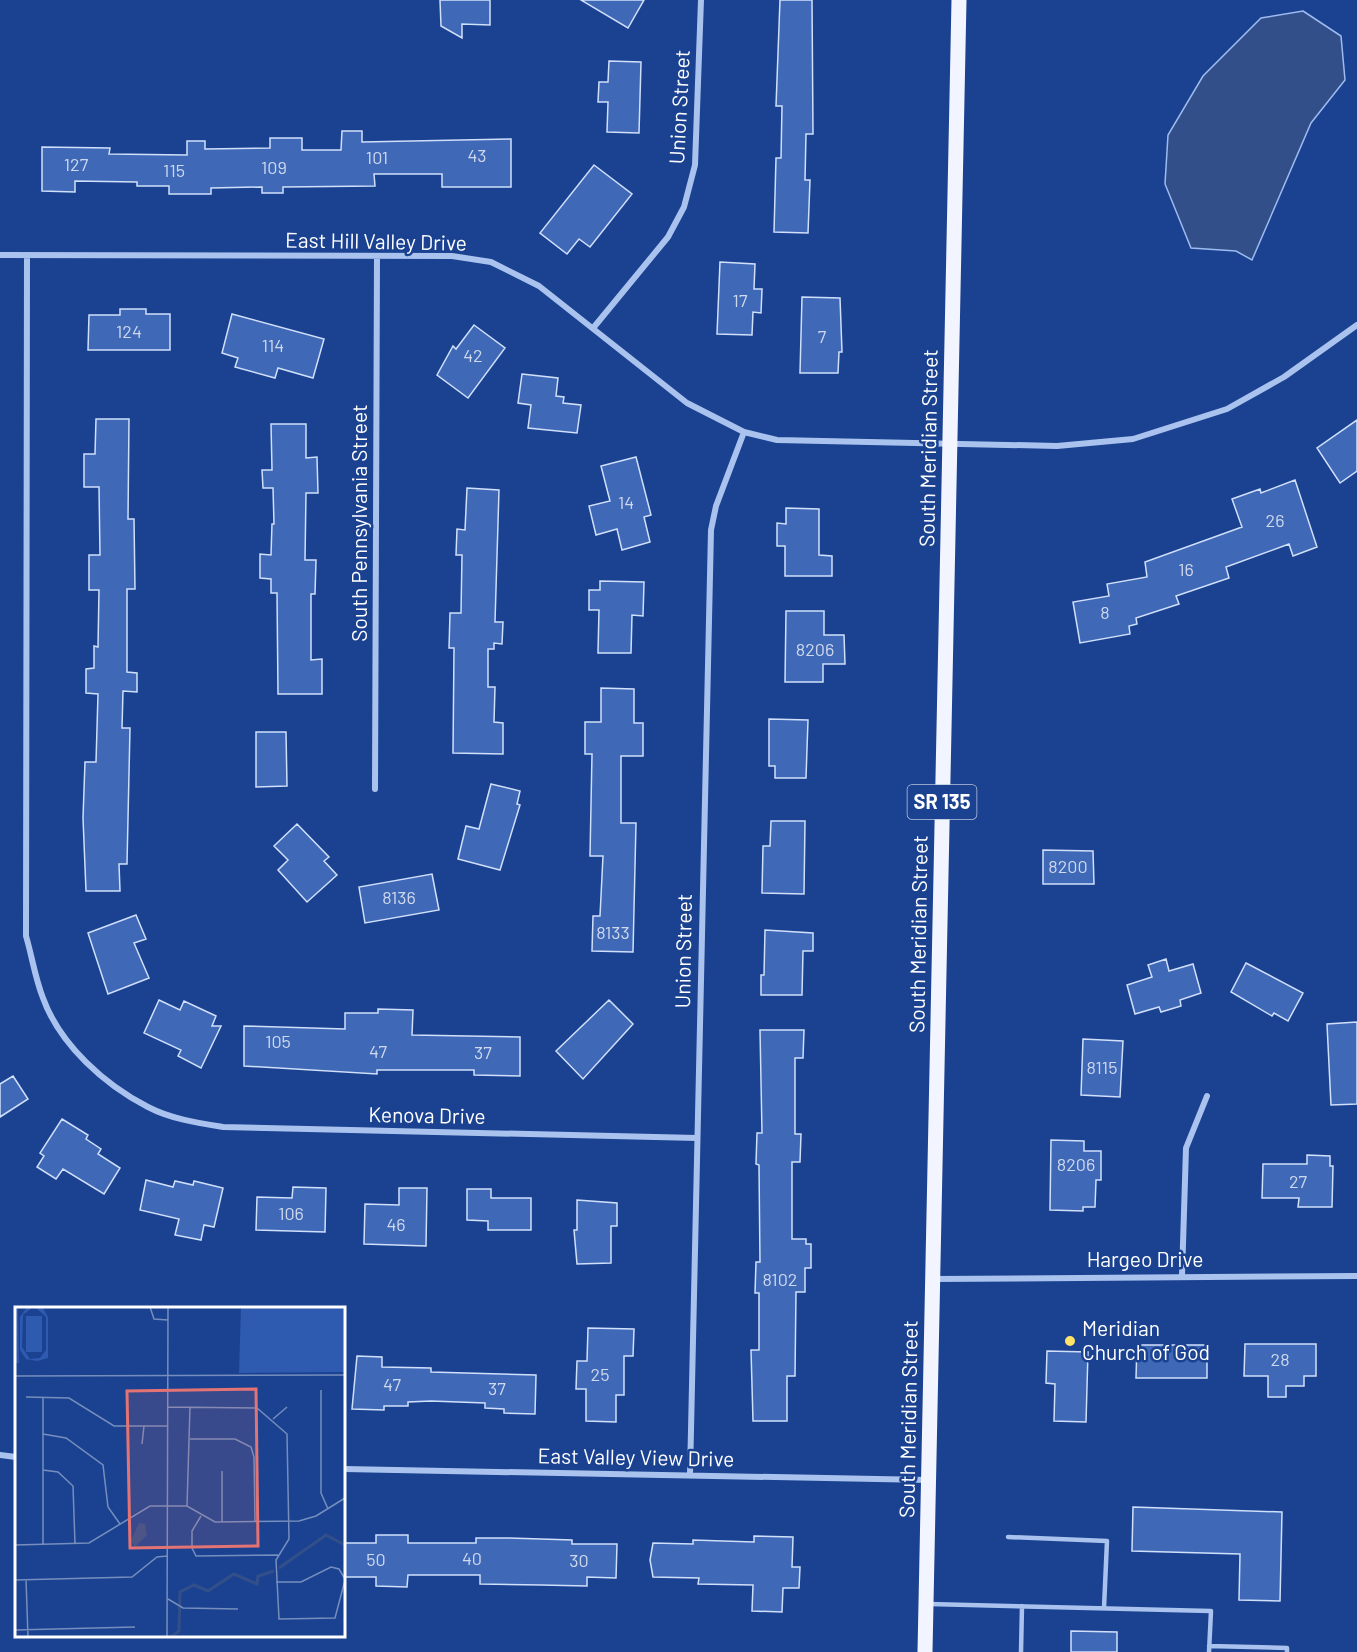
<svg xmlns="http://www.w3.org/2000/svg" width="1357" height="1652" viewBox="0 0 1357 1652" font-family="Barlow,sans-serif">
	<style>
		.water { fill: #334f8a; stroke: #9dbbf0; stroke-width: 1.5 }
		.building { fill: #3f68b7; stroke: #d0dffa; stroke-width: 1.5 }
		.lines { fill: none; stroke-linecap: round; stroke-linejoin: round }
		.lane { stroke: #aac2ee; stroke-width: 4.5 }
		.street { stroke: #aac2ee; stroke-width: 6 }
		.primary { stroke: #f2f5ff; stroke-width: 15 }
		.poi-dot { fill: #ffe368; stroke: #1b4291; stroke-width: 2 }
		.labels { text-anchor: middle; stroke-width: 5; stroke-linejoin: round; paint-order: stroke }
		.number-label { font-size: 18px; fill: #cfd9ed }
		.shield { fill: #1b4291; stroke: #bbc6de; stroke-width: 1.5 }
		.shield-label { font-size: 20px; font-weight: bold; fill: #fff }
		.street-label { font-size: 21px; fill: #fff; stroke: #1b4291 }
		.poi-label { font-size: 21px; fill: #fff; stroke: #1b4291; text-anchor: start }
		.inset-river { fill: none; stroke: #334f8a; stroke-width: 3 }
		.inset-road { fill: none; stroke: #768ebd; stroke-width: 1.5 }
		.view { fill: #e47373; fill-opacity: 0.15; stroke: #e47373; stroke-width: 3 }
		.inset-edge { fill: none; stroke: #fff; stroke-width: 3 }
	</style>
	<rect width="100%" height="100%" fill="#1b4291"/>
	<path class="water" d="M1303,11l38,25 4,44 -34,43 -59,137 -16,-9 -45,-3 -26,-64 3,-49 35,-59 58,-58z"/>
	<path class="building" d="M440,0h50v25l-28,-1v14l-21,-12z
		M581,0h63l-16,28z
		M780,0h32l1,134h-7l-1,46h5l-2,53 -34,-1 2,-74h5l1,-52h-6z
		M609,61l32,1 -2,71 -32,-1 1,-30h-10l1,-20h9z
		M342,131h20v11l149,-3v48h-69v-13h-68l1,12 -92,1v6h-21v-6l-51,1v6h-42v-8h-32v-4l-62,-1v11l-33,-1v-44l68,1 -1,6 78,1v-14h18v8l65,-1v-10h32v12h39z
		M594,165l38,29 -42,53 -11,-8 -12,15 -27,-21z
		M720,262l35,2 -1,25h8l-1,24 -8,-1 -1,23 -35,-1z
		M802,297l38,1 2,54h-3l-1,21h-38z
		M120,309h26v5h24v36h-82l1,-35h31z
		M232,314l92,25 -11,39 -35,-10 -3,10 -40,-11 3,-9 -16,-5z
		M474,325l31,23 -37,50 -31,-23 16,-29 3,3z
		M522,374l36,4 -2,18 8,1 -1,6 18,2 -4,28 -49,-5 3,-23 -13,-2z
		M96,419h33l-1,100h6l1,70h-8v83l10,1v19l-14,-1 -1,37h8l-3,136h-8l1,27h-34l-3,-73 2,-56h11l2,-68 -12,-1v-24l8,-1v-22l4,1 1,-57h-10v-35h11l-1,-68h-15v-33h11z
		M1357,420v51l-17,12 -23,-35z
		M271,424h35v34l11,-1 1,36h-12l-1,67h11l-1,34h-4v66l11,-1v35h-44l-1,-101h-6v-14l-11,-1v-24l11,1 1,-31h2l-1,-36h-10l-1,-18h10z
		M636,457l15,58 -7,2 6,25 -28,8 -5,-21 -21,6 -7,-29 21,-5 -9,-35z
		M1295,480l22,67 -24,9 -4,-12 -63,23 3,11 -53,18 3,8 -43,14 1,6 -8,2 1,8 -50,9 -7,-41 36,-6 -2,-12 40,-7 -2,-15 97,-35 -10,-28 28,-10 1,4z
		M467,488l32,2 -4,132h8l-1,22 -8,-1v6h-6v38h7l-1,35 9,1v31l-50,-1 1,-105h-5l1,-35h11l1,-58h-6l1,-26 8,1z
		M786,508l33,1v46l13,1v20h-47v-30h-8v-23l9,1z
		M600,581l44,1 -1,34 -11,-1 -1,38h-33l1,-43h-10v-20h11z
		M786,611h38v24h20l1,29h-22v18h-38z
		M601,688l33,1v34h9v33h-22v67h15l-3,129 -41,-1 1,-35h7l3,-60h-13l2,-102h-7v-32h16z
		M769,719l39,1 -2,58h-31v-12h-6z
		M256,732h30l1,54 -31,1z
		M491,784l29,7 -3,13 3,1 -20,65 -42,-11 8,-33 13,3z
		M771,821h34l-1,73 -42,-1 1,-47h7z
		M297,824l32,33 -5,4 13,14 -30,27 -29,-32 10,-10 -14,-14z
		M1043,850l50,1 1,33h-51z
		M432,874l7,36 -74,13 -6,-36z
		M136,915l10,24 -12,4 15,35 -41,16 -20,-61z
		M765,930l48,3v18h-10l-1,44h-41v-20h3z
		M1166,959l3,12 24,-7 8,29 -21,7 1,6 -20,6 -2,-5 -24,7 -8,-29 25,-8 -4,-12z
		M1246,963l57,30 -15,28 -14,-8 -2,3 -41,-24z
		M159,1000l21,10 4,-9 32,15 -4,10h9l-20,42 -23,-12 3,-6 -37,-17z
		M609,1000l24,24 -50,55 -27,-28z
		M378,1009l35,1 -1,25 108,2v39l-46,-1v-5h-97v4l-133,-8v-40l101,3v-16h33z
		M1357,1022v82l-26,1 -4,-81z
		M760,1030h44l-1,28h-8v76h6l-1,28h-8v77h14v5h5v24h-6v24h-9l-1,84h-8v45h-34l-2,-71h8v-57h-4l1,-31h4l-1,-97 -3,-1 1,-31h5z
		M1083,1039l40,2 -3,56 -39,-2z
		M13,1076l15,23 -28,18v-33z
		M62,1119l26,16 -2,4 15,10 -3,5 22,14 -16,26 -41,-25 -7,10 -19,-12 7,-11 -4,-3z
		M1051,1140l33,1v10h17v29h-5l-1,27h-12v4l-33,-1z
		M1307,1155l23,1v10h3l-1,41h-34l1,-9h-37l1,-34h44z
		M146,1180l27,7 2,-6 18,4 1,-4 29,7 -9,39 -10,-2 -3,15 -26,-5 4,-16 -39,-9z
		M293,1187l33,1 -1,44 -69,-2 1,-33 35,1z
		M399,1188h28l-1,58 -62,-2 1,-40 34,1z
		M467,1189h24v9h40v32h-43v-9l-21,-1z
		M577,1200l40,3v23h-6v37l-34,1 -3,-34h3z
		M588,1328l46,1 -1,27h-9v39h-8v27l-30,-1v-32h-10l1,-28h10z
		M1245,1344h71v32h-12v10h-18v11h-18v-21h-24z
		M1137,1345h70v33h-71z
		M1047,1351l41,1 -2,70 -32,-1 1,-37 -9,-1z
		M357,1356l25,1v10l49,1v4l105,3 -1,39 -31,-1v-4l-19,-1v-5l-54,-2 -23,1v4h-24v4l-32,-1z
		M1133,1507l149,5 -2,89 -41,-1 1,-46 -108,-3z
		M376,1535h32v8h68v-5h33l63,2v4h45l-1,34 -29,-1v9l-46,-1 -61,-1v-9h-72l-1,12 -31,-1v-9h-32v-34h32z
		M754,1536l39,1 -1,30h8l-1,21h-16l-1,24 -30,-1 1,-26 -55,-1 1,-6 -46,-1 -3,-17 3,-17 40,1v-4l61,2z
		M1071,1631l46,1v20h-46z"/>
	<g class="lines">
		<path class="lane" d="M1008,1537l99,4 -3,67
			M929,1604l282,7 -2,41
			M1209,1646l78,2v4
			M1021,1652l1,-46"/>
		<path class="street" d="M0,255l452,1 39,6 48,24 148,117 57,29 33,8 280,6 76,-7 94,-30 57,-32 73,-52
			M27,255l-1,681c6,20 9,42 17,62 17,47 62,87 105,109 23,12 50,16 75,20l474,11
			M594,327l74,-90 16,-30 11,-42 6,-165
			M375,789l2,-532
			M1182,1276l4,-128 21,-52
			M934,1279l423,-3
			M0,1455l16,2
			M344,1469l584,11
			M690,1475l21,-945 5,-24 28,-74"/>
		<path class="primary" d="M925,1652l34,-1652"/>
	</g>
	<circle class="poi-dot" cx="1070" cy="1341" r="6"/>
	<g class="labels">
		<g class="number-label">
			<text x="477" y="162">43</text>
			<text x="377" y="164">101</text>
			<text x="76" y="171">127</text>
			<text x="274" y="174">109</text>
			<text x="174" y="177">115</text>
			<text x="740" y="307">17</text>
			<text x="129" y="338">124</text>
			<text x="822" y="343">7</text>
			<text x="273" y="352">114</text>
			<text x="473" y="362">42</text>
			<text x="626" y="509">14</text>
			<text x="1275" y="527">26</text>
			<text x="1186" y="576">16</text>
			<text x="1105" y="619">8</text>
			<text x="815" y="656">8206</text>
			<text x="1068" y="873">8200</text>
			<text x="399" y="904">8136</text>
			<text x="613" y="939">8133</text>
			<text x="278" y="1048">105</text>
			<text x="378" y="1058">47</text>
			<text x="483" y="1059">37</text>
			<text x="1102" y="1074">8115</text>
			<text x="1076" y="1171">8206</text>
			<text x="1298" y="1188">27</text>
			<text x="291" y="1220">106</text>
			<text x="396" y="1231">46</text>
			<text x="780" y="1286">8102</text>
			<text x="1280" y="1366">28</text>
			<text x="600" y="1381">25</text>
			<text x="392" y="1391">47</text>
			<text x="497" y="1395">37</text>
			<text x="472" y="1565">40</text>
			<text x="376" y="1566">50</text>
			<text x="579" y="1567">30</text>
		</g>
		<rect class="shield" x="907.5" y="785" width="69" height="34" rx="4.5"/>
		<g class="shield-label">
			<text x="942" y="809">SR 135</text>
		</g>
		<g class="street-label">
			<text transform="translate(680 107) rotate(-87)" y="7">Union Street</text>
			<text transform="translate(376 242) rotate(1)" y="7">East Hill Valley Drive</text>
			<text transform="translate(929 448) rotate(-89)" y="7">South Meridian Street</text>
			<text transform="translate(360 523) rotate(-90)" y="7">South Pennsylvania Street</text>
			<text transform="translate(919 934) rotate(-89)" y="7">South Meridian Street</text>
			<text transform="translate(684 951) rotate(-89)" y="7">Union Street</text>
			<text transform="translate(427 1116) rotate(1)" y="7">Kenova Drive</text>
			<text x="1145" y="1267">Hargeo Drive</text>
			<text transform="translate(909 1419) rotate(-89)" y="7">South Meridian Street</text>
			<text transform="translate(636 1458) rotate(1)" y="7">East Valley View Drive</text>
		</g>
		<g class="poi-label">
			<text x="1082" y="1336">Meridian<tspan x="1082" dy="24">Church of God</tspan></text>
		</g>
	</g>
	<g transform="translate(15 1307)">
		<rect width="330" height="330" fill="#1b4291"/>
		<path d="M0,0h3l1,56h-4zM12,0h6l-10,8 -1,32 8,12 10,-1 6,-8v-33l-11,-10 8,1 5,9v41l-11,3 -11,-2 -6,-9v-33zM226,0h104v65l-106,1zM11,9h16v36h-16z" fill="#2e5aaf"/>
		<path d="M124,216l6,1 2,11 -12,12 -4,-7z" fill="#334f8a"/>
		<path class="inset-river" d="M264,261l47,-33 19,10M156,330l8,-6 1,-39 14,-7 14,6 26,-17 23,10 1,-8 16,-5"/>
		<path class="inset-road" d="M135,0l4,12 14,1M0,69l330,-1M306,83v103l7,16M11,90l43,1 45,28h53M153,100l89,1 30,26 2,105 -13,21 3,59 56,-1 10,-38M258,112l14,-12M28,127l23,4 37,27 5,42 12,17M175,132h45l16,8 3,10 1,65M127,137l2,-18M28,163l15,2 15,14 2,58M207,164v51M172,199l3,-99M186,209l-9,15v17l4,8 82,-1M28,237v-147M0,238l74,-2 61,-37h37l28,16 84,-1 17,-5 29,-18M11,272l2,58M0,273l117,-3 25,-20 10,-1M261,275h25l30,-15 8,2 6,10M153,292l15,9 55,1M0,323l120,-3M152,330l1,-330"/>
		<path class="view" d="M241,82l2,157 -128,2 -3,-157z"/>
		<rect width="330" height="330" class="inset-edge"/>
	</g>
</svg>
